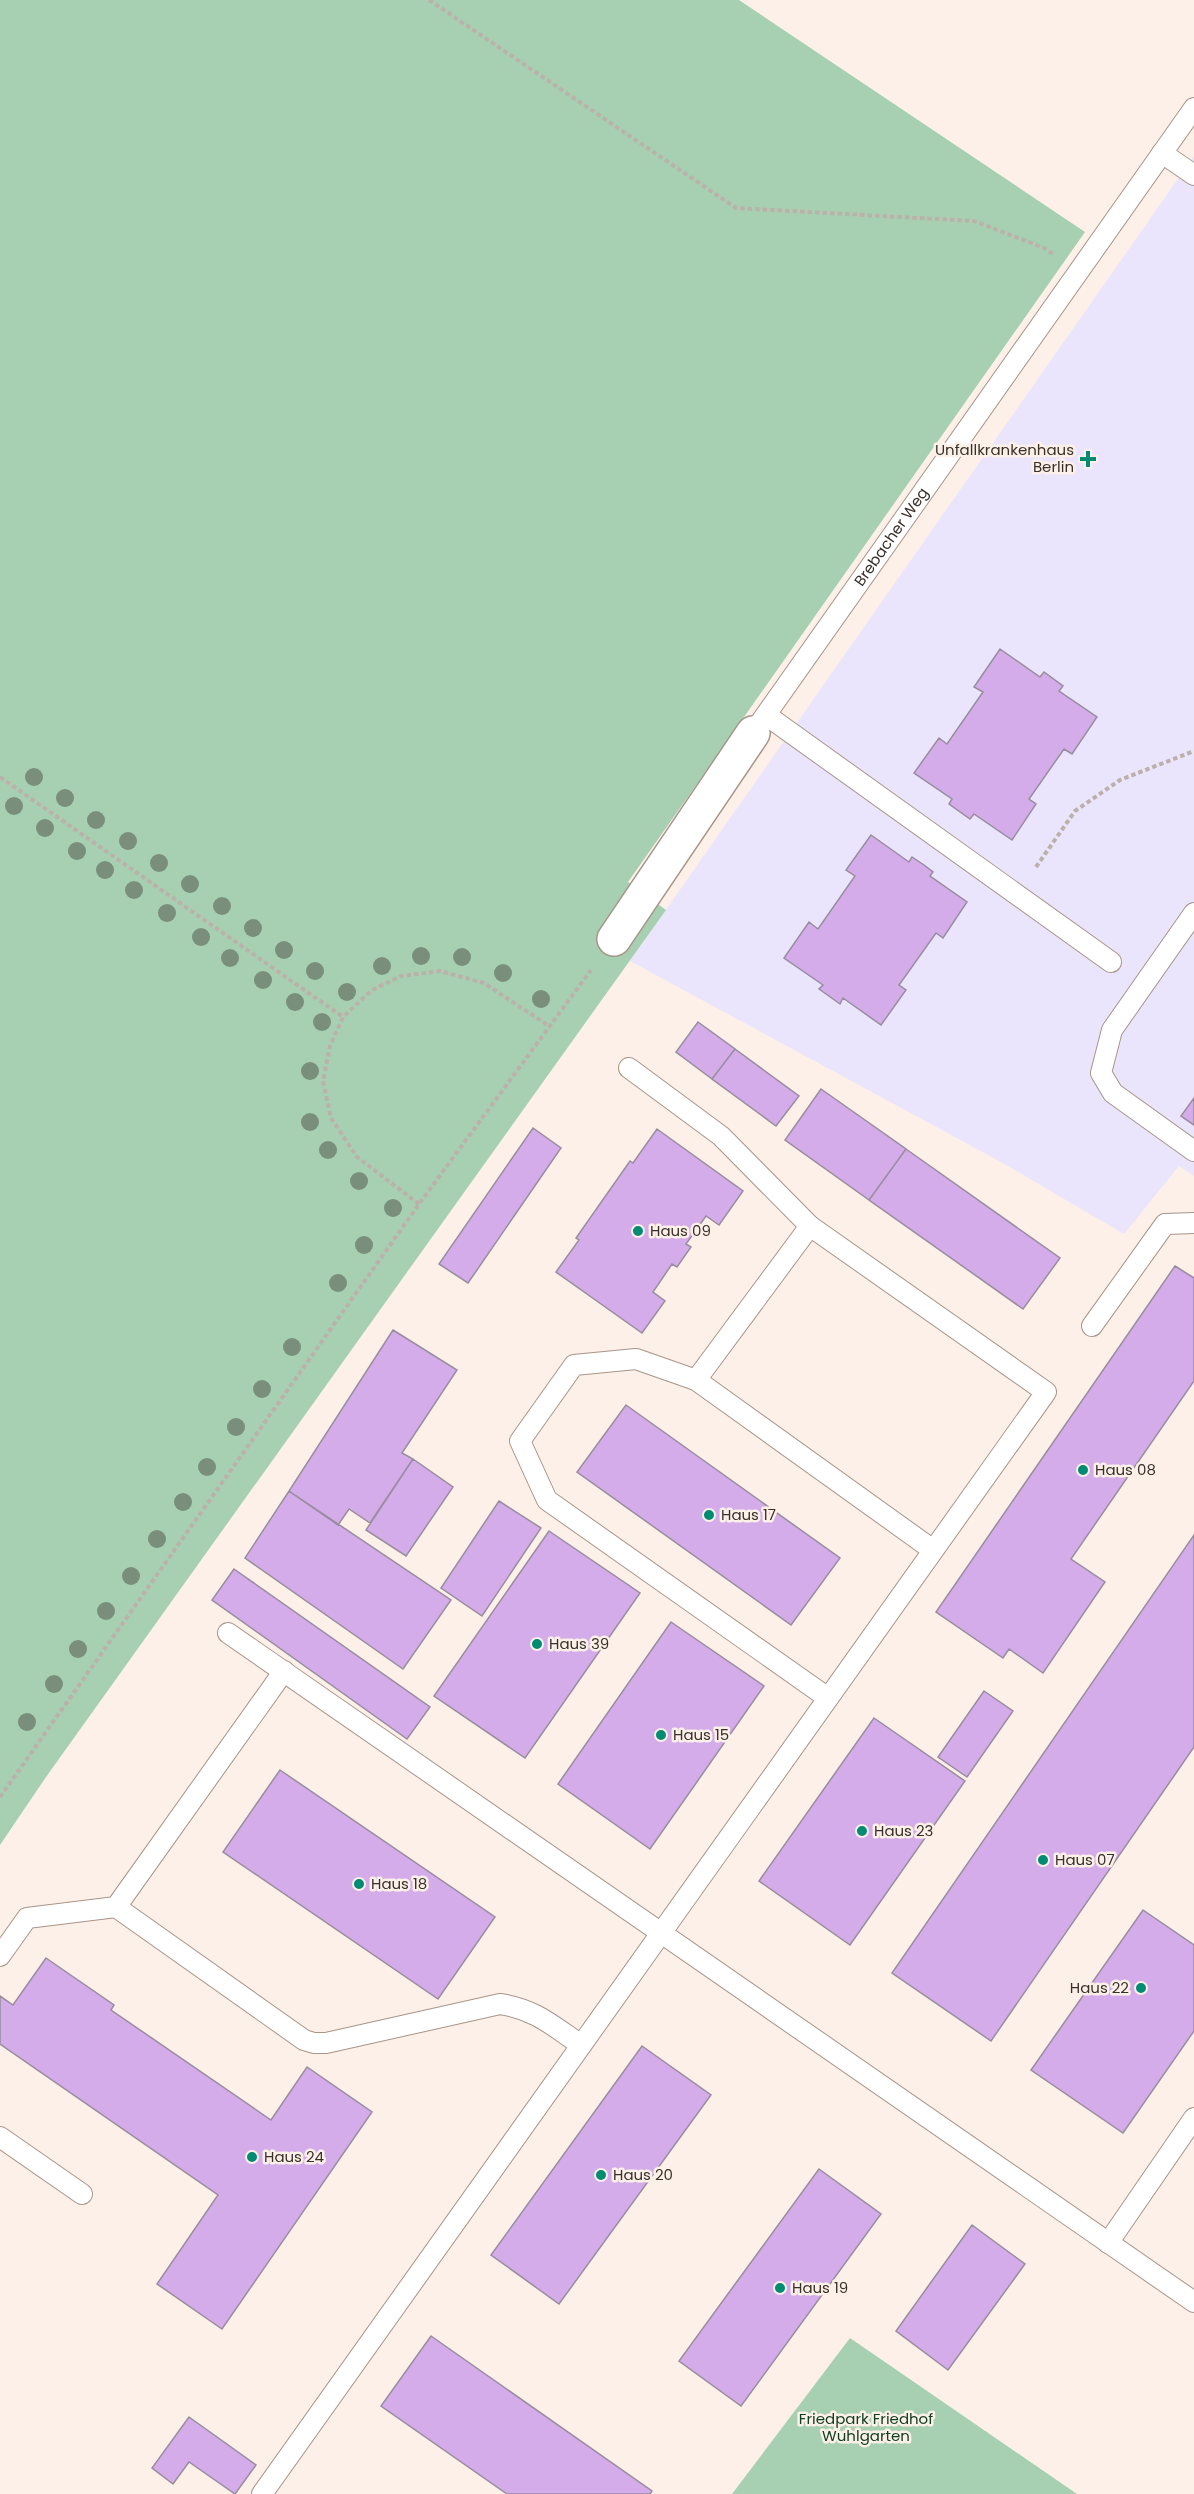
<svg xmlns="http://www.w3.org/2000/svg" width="1194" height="2494" viewBox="0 0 1194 2494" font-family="Poppins,sans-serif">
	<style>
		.medical { fill: #eae5fc }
		.green { fill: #a6d0b1 }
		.building { fill: #d3ace9; stroke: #988d9e; stroke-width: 1.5 }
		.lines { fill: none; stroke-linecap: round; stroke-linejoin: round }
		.lane-casing { stroke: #a89589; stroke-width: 22 }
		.street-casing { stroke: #a89589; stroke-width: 36 }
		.path { stroke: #bcb1aa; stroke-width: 4; stroke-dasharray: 4.5 3; stroke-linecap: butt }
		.lane { stroke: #fff; stroke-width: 20 }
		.street { stroke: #fff; stroke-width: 33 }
		.tree { fill: #798f7b }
		.poi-dot { fill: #008b73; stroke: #fcf0e8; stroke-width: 2 }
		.labels { text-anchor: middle; stroke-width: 5; stroke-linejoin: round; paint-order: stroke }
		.poi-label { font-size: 15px; fill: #39312c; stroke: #fcf0e8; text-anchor: start }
		.street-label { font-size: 15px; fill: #39312c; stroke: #fcf0e8 }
		.park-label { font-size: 15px; fill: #0e4022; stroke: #fcf0e8 }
	</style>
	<rect width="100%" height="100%" fill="#fcf0e8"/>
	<path class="medical" d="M1194,156v1020l-15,-10 -55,68 -123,-72 -371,-201z"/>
	<path class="green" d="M0,0h739l346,232 -457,650 38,28 -620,867 -46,68z
		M850,2338l227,156h-345z"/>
	<path class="building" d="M1000,649l40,28 4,-5 19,14 -4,5 38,26 -25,37 -8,-5 -35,50 7,5 -24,36 -38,-26 -4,5 -21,-15 3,-5 -38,-26 25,-35 8,6 36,-52 -9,-5z
		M871,835l38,27 3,-5 12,8 9,7 -3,4 37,26 -24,36 -7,-5 -37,52 7,5 -25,35 -38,-27 -3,6 -21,-15 4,-4 -39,-27 25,-36 9,7 37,-53 -9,-6z
		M698,1022l37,27 -23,30 -36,-27z
		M735,1049l64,47 -23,30 -64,-47z
		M821,1089l85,60 -37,51 -84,-60z
		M1194,1098v27l-13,-9z
		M533,1128l28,20 -93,135 -29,-19z
		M657,1129l86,62 -24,34 -13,-9 -20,28 5,3 -14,20 -5,-3 -19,28 12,9 -23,32 -86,-61 23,-32 -3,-2 54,-77 3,2z
		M906,1149l154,109 -37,51 -154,-109z
		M1175,1266l19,12v103l-123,178 34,23 -62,91 -34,-24 -6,9 -67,-46z
		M393,1330l64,40 -55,83 11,6 -43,64 -21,-14 -11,16 -49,-34z
		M626,1405l214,153 -49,67 -214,-153z
		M413,1459l40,28 -47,69 -40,-26z
		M289,1491l162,109 -48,69 -158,-111z
		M499,1501l42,27 -59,88 -41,-28z
		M549,1531l91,62 -115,165 -91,-62z
		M1194,1535v212l-203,294 -99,-68z
		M234,1569l196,138 -23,32 -195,-139z
		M671,1622l93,64 -114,163 -92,-65z
		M984,1691l29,20 -46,66 -29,-20z
		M874,1718l91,63 -115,164 -91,-64z
		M280,1770l215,147 -57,82 -215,-147z
		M1143,1910l51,35v86l-71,102 -92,-63z
		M46,1958l68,47 -3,5 160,110 36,-53 65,45 -150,217 -65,-45 61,-89 -218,-151v-48l13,9z
		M642,2046l69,49 -152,209 -68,-49z
		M819,2169l62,45 -140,192 -62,-45z
		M972,2225l53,39 -77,106 -52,-39z
		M431,2336l221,155 -2,3h-143l-126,-88z
		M189,2417l67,48 -21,29 -46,-32 -16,22 -21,-16z"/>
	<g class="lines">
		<defs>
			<g id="lane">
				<path d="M1162,153l32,22"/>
				<path d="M766,715l345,247"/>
				<path id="s1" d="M753,733l441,-625"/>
				<path d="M1194,913l-82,117 -11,43 12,20 81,58"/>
				<path d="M629,1068l92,68 89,90"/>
				<path d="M1092,1326l73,-102 29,-1"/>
				<path d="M696,1380l-60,-21 -62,6 -54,76 27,59 281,198"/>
				<path d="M228,1633l966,669"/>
				<path d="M116,1907l188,133 10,3h12l174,-39c35,5 53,22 81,41"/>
				<path d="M0,1956l27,-38 89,-11 168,-236"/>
				<path d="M0,2137l82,57"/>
				<path d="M1108,2243l86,-125"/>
				<path d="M262,2494l784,-1102 -236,-166 -114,154 237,170"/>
			</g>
			<path id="street" d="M614,939l139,-206"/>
		</defs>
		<use href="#lane" class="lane-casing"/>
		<use href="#street" class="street-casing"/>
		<path class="path" d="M429,0l307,208 238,13 70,27 9,6
			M0,777l343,240
			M1036,867l39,-56 45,-31 74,-29
			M419,1204l-62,-47 -26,-39 -8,-37 7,-35 13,-29 29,-27 29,-14 39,-5 44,12 65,43
			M0,1797l419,-593 172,-234"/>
		<use href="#lane" class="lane"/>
		<use href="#street" class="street"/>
	</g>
	<g class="tree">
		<circle cx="34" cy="777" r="9"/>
		<circle cx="65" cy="798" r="9"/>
		<circle cx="14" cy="806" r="9"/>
		<circle cx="96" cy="820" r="9"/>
		<circle cx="45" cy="828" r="9"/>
		<circle cx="128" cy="841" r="9"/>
		<circle cx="77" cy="851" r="9"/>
		<circle cx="159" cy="863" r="9"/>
		<circle cx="105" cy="870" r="9"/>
		<circle cx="190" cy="884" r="9"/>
		<circle cx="134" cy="890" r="9"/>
		<circle cx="222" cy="906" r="9"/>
		<circle cx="167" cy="913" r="9"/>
		<circle cx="253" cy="928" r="9"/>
		<circle cx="201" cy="937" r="9"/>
		<circle cx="284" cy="950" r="9"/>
		<circle cx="421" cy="956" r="9"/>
		<circle cx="462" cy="957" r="9"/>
		<circle cx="230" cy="958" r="9"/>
		<circle cx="382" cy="966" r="9"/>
		<circle cx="315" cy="971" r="9"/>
		<circle cx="503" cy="973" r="9"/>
		<circle cx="263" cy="980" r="9"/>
		<circle cx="347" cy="992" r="9"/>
		<circle cx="541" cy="999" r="9"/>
		<circle cx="295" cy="1002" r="9"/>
		<circle cx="322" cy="1022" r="9"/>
		<circle cx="310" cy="1071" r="9"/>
		<circle cx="310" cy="1122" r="9"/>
		<circle cx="328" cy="1150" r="9"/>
		<circle cx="359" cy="1181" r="9"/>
		<circle cx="393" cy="1208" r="9"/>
		<circle cx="364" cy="1245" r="9"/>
		<circle cx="338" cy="1283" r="9"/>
		<circle cx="292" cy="1347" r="9"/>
		<circle cx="262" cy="1389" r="9"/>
		<circle cx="236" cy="1427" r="9"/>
		<circle cx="207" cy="1467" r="9"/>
		<circle cx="183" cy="1502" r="9"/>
		<circle cx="157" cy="1539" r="9"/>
		<circle cx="131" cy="1576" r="9"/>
		<circle cx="106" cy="1611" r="9"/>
		<circle cx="78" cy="1649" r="9"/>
		<circle cx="54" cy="1684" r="9"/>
		<circle cx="27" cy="1722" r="9"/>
	</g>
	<g class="poi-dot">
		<path d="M1085 450h6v6h6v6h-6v6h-6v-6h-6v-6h6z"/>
		<circle cx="638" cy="1231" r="6"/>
		<circle cx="1083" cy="1470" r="6"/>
		<circle cx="709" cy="1515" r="6"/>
		<circle cx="537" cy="1644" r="6"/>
		<circle cx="661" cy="1735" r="6"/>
		<circle cx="862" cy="1831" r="6"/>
		<circle cx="1043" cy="1860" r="6"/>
		<circle cx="359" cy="1884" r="6"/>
		<circle cx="1141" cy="1988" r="6"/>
		<circle cx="252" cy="2157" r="6"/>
		<circle cx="601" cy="2175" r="6"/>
		<circle cx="780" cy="2288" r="6"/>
	</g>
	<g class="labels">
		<g class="poi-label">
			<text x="1074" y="455" text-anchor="end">Unfallkrankenhaus<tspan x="1074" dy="17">Berlin</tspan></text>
			<text x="650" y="1236">Haus 09</text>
			<text x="1095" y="1475">Haus 08</text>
			<text x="721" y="1520">Haus 17</text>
			<text x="549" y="1649">Haus 39</text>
			<text x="673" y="1740">Haus 15</text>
			<text x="874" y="1836">Haus 23</text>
			<text x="1055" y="1865">Haus 07</text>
			<text x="371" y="1889">Haus 18</text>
			<text x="1129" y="1993" text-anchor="end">Haus 22</text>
			<text x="264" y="2162">Haus 24</text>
			<text x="613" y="2180">Haus 20</text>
			<text x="792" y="2293">Haus 19</text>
		</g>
		<g class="street-label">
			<text dy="5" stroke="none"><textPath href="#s1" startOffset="240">Brebacher Weg</textPath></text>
		</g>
		<g class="park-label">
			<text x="866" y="2424">Friedpark Friedhof<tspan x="866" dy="17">Wuhlgarten</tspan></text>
		</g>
	</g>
</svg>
